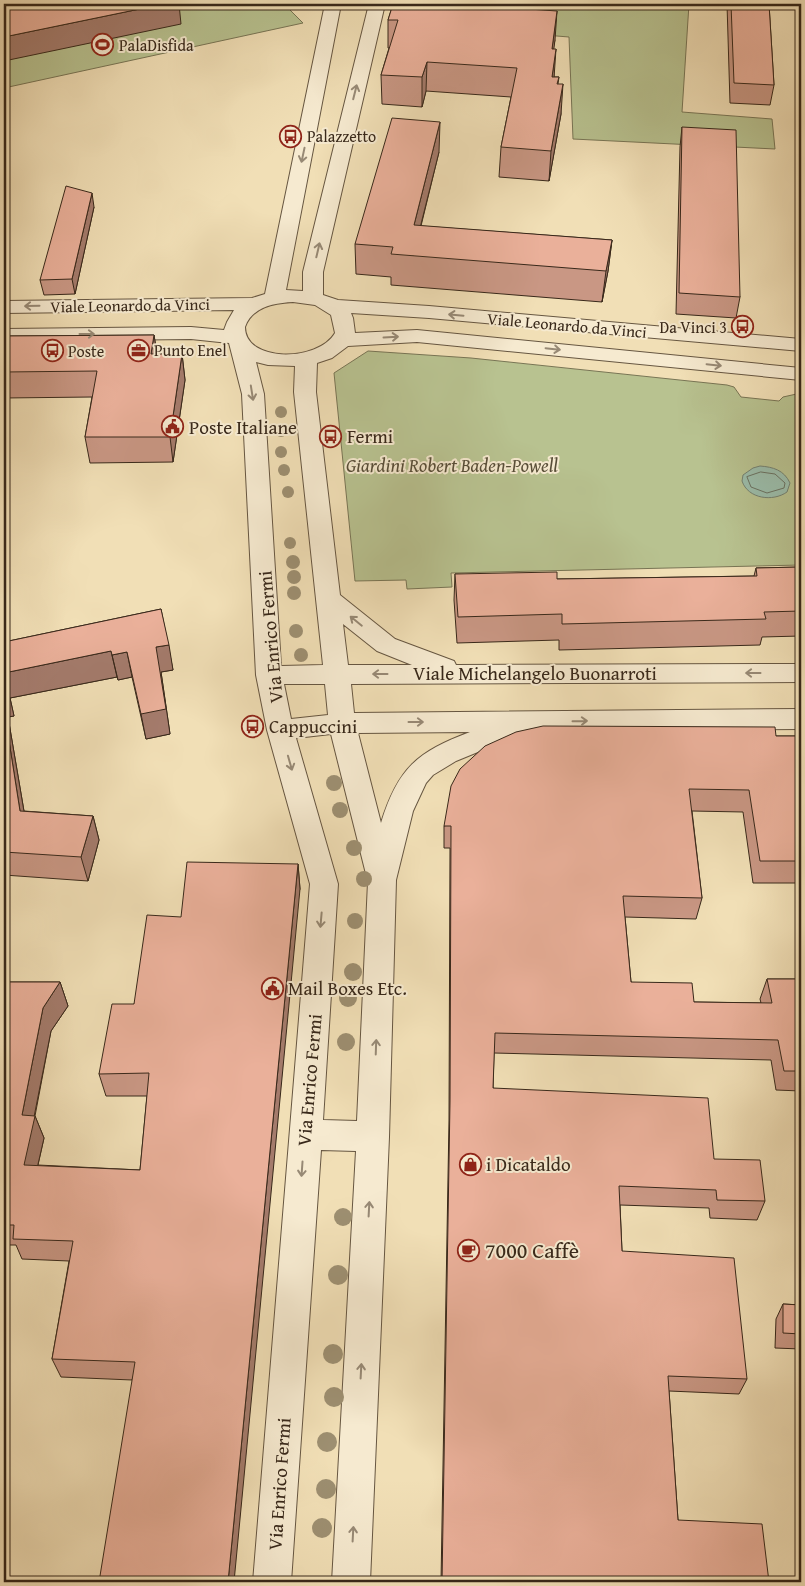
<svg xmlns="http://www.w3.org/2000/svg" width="805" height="1586" viewBox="0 0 805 1586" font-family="'Gentium Book Plus',serif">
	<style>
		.green { fill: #b8c290; stroke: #787555 }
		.water { fill: #9bbdab; stroke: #738171 }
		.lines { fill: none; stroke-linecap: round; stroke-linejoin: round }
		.shore { stroke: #6a7262; stroke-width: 1 }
		.minor-casing { stroke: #665641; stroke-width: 2 }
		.minor { fill: #f6ead0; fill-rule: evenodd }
		.tree { fill: #9d8f71 }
		.wall { fill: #c99784; stroke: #38281a }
		.shaded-wall { fill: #a47b6c; stroke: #38281a }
		.building { fill: #eab09a; stroke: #38281a }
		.oneway { stroke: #978975 }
		.labels { text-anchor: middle; stroke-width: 4; stroke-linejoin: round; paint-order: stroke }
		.far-poi-label { font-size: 16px; fill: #38281a; stroke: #f6ead0; text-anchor: start }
		.far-street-label { font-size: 16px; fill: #38281a; stroke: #f6ead0 }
		.poi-label { font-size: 19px; fill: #38281a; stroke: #f6ead0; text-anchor: start }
		.park-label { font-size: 19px; font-style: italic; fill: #584e38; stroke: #f6ead0 }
		.street-label { font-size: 19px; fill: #38281a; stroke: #f6ead0 }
		.near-poi-label { font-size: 22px; fill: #38281a; stroke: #f6ead0; text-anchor: start }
	</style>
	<rect width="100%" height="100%" fill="#f1dfb6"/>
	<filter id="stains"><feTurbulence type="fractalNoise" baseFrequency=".004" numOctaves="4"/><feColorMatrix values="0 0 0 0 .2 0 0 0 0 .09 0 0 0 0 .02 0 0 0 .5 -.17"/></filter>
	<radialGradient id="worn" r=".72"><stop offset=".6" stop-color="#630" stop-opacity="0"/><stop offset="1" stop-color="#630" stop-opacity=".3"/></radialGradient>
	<path class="green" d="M4,4h280l19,19 -299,65z
		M450,4h239l-7,108 90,7 3,30 -202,-10 -4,-102 -123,-10z
		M368,351l103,7 256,27 7,2 7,10 38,4 4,-4 18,-4v172l-350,8 1,14 -45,2 -1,-9 -51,1 -21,-208z"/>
	<path class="water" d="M760,466c13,1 24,4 30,17l-3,9c-14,10 -39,7 -45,-11l1,-6 10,-7z"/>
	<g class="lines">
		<path class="shore" d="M761,472l14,2 10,9 -1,5 -17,5 -16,-6 -4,-10z"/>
		<defs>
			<path id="minor" d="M325,4h16l-55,286 17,1v-19l66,-268h16l-62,268v23l15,5 91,6 372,33v12l-372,-33 -78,-5 2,5 2,15 62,-3 384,38v12l-384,-38 -69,4 -16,12 -15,5 -1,29 24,203 55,44 59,22 2,4 345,-1v18l-450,2 3,29 447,-4v20l-281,2 -3,5 -61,25 -23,14 -7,8 -13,28 -17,69 -7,257 -19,445h-38l24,-431 -35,-1 -30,432h-38l57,-698 -43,-154 -11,-55 -14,-281 -13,-51 -38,-4 -187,2v-12l187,-2 33,3 3,-8 7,-12 -230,3v-12l248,-3 13,-4zM293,302l22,3 16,10 4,18c-17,29 -90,30 -90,-6 7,-20 29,-24 48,-25zM256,362l12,3 27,1 -1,26 29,273 -42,1 -17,-272zM343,624l34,27 35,14h-64zM284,684h41l3,31 -37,4zM470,732c-53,20 -72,36 -89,91l-23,-90zM331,734l37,148 -11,239 -34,-1 15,-236 -42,-146z"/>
		</defs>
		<use href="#minor" class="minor-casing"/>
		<use href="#minor" class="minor"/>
	</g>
	<g class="tree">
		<circle cx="281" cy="412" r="6"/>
		<circle cx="281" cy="431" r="6"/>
		<circle cx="281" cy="452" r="6"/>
		<circle cx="284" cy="470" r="6"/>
		<circle cx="288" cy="492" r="6"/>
		<circle cx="290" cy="543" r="6"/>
		<circle cx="293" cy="562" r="7"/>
		<circle cx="294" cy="577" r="7"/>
		<circle cx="294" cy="593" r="7"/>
		<circle cx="296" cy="631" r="7"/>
		<circle cx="301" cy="655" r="7"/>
		<circle cx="334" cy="783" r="8"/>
		<circle cx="340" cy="810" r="8"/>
		<circle cx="354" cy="848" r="8"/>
		<circle cx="364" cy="879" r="8"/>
		<circle cx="355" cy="921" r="8"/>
		<circle cx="353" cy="972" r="9"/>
		<circle cx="348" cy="998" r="9"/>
		<circle cx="346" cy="1042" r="9"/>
		<circle cx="343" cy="1217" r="9"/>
		<circle cx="338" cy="1275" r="10"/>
		<circle cx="333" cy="1354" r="10"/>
		<circle cx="334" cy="1397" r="10"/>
		<circle cx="327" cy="1442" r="10"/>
		<circle cx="326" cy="1489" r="10"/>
		<circle cx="322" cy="1528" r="10"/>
	</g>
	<path class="wall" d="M393,4h142l-1,5 21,31 -2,9 1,28h5l-1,7 3,30 -12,67 -50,-4 2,-30 10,-50 -85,-6 -4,16 -40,-3 -1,-29 8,-27h-1v-28z
		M727,4h42l5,81 -4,20 -40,-2z
		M801,63v55l-3,-38z
		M682,127l58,170 -4,21 -60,-4 4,-167z
		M439,152l-18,74 191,14 -4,31 -6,31 -211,-17v-8l-35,-3 -1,-30z
		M94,207l-19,87 -31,1 -4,-15z
		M154,335l3,19h25l3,26 -12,82 -83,1 -5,-26 7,-40 -88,1v-62z
		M801,567v69l-39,1 -2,8 -201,5v-10l-102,3 -3,-43 1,-26 102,5 197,-3 2,-8z
		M161,609l12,61 -12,2 9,62 -24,5 -14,-62 -14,3 -1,-3 -107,21 4,18 -6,1 16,94 69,5 6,24 -11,41 -84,-6v-233z
		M776,736h25v147h-48l-10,-71 -51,-1 10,87 -6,21 -71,-2 6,65 63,20 67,1 -1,-4 7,-20h34v112l-25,-1 -5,-30 -277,-7 -1,35 221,71 51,42 -8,19 -47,-2 -1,-10 -89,-3 2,46 125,128 -8,15 -70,-3 9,129 91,62h-328l8,-462 1,-272h-6v-22z
		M298,864l2,25 -168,491 -71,-3 -9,-18 17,-98 -47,-2 -6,-14h-12v-263h56l8,24 -17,25 -16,85 9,22 -6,27 102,5 7,-74h-41l-7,-22 35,-70 47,-87z
		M783,1304l18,1v44l-26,-1 1,-29z"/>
	<path class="shaded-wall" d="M164,4h15l2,20 -177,37v-24z
		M530,4h5l-8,34 2,-29z
		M557,11l-2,29 -5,38 2,-29z
		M556,49l-2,29 -2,-1z
		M427,62l-1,29 -4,16v-30z
		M563,84l-2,30 -12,67 2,-30z
		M440,122l-1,30 -26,104 1,-31z
		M92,193l2,14 -19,87 -3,-15z
		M612,240l-4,31 -6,31 4,-31z
		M154,335l4,26 -7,-7z
		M182,354l3,26 -12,82 -3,-25z
		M4,505l2,8 1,73 -3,1z
		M169,645l4,25 -12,2 9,62 -24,5 -5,-25 15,-67z
		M111,651l6,26 -107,21 4,18 -6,1 20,118 -8,-24 -16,-102v-36z
		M127,652l5,25 -14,3 -6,-25z
		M93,816l6,24 -11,41 -7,-24z
		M298,864l2,25 -66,693h-6z
		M60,982l8,24 -17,25 -18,91 2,-6 9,22 -11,48 -9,-21 -2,-50 21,-107z"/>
	<path class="building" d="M4,4h160l-160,33z
		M393,4h137l-1,5 28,2 -5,38h4l-4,28h7l-2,7h6l-12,67 -50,-4 16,-79 -90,-6 -5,15 -41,-2 17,-55h-10z
		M731,4h38l5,81 -40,-2z
		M392,118l48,4 -26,103 198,15 -6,31 -215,-17 2,-7 -38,-3z
		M682,127l54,3 4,167 -61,-4z
		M66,186l26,7 -20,86 -32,1z
		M154,335l-3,19h31l-12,83h-85l12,-66 -93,1v-36z
		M801,567v44l-37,1 2,7 -204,5v-10l-104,3 -3,-43 102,-2v7l200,-3 -1,-8z
		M161,609l8,36 -13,2 10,62 -25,5 -14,-62 -15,3 -1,-4 -107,22v-31z
		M4,678l3,13h-3z
		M4,709l16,102 73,5 -12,41 -77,-5z
		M543,726l232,1 1,9h25v125h-41l-11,-71 -60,-1 13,109 -79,-2 8,86 61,1 2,19 78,1 -5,-24h34v92h-17l-6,-31 -283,-7 -2,55 215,10 6,61 46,1 5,41 -48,-1 -1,-10 -97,-4 3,65 112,7 13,121 -79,-3 10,144 84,4 7,58h-327l8,-481 1,-275h-7l7,-40 9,-17 25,-23 31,-14z
		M187,862l111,2 -70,718h-129l36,-220 -83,-3 21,-118 -60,-2 1,-14h-10v-243h56l-17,26 -21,107 13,1 -11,49 116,5 9,-97 -50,1 13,-70h22l13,-89 34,2z
		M783,1304l18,1v29l-18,-1z"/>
	<defs><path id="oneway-shaft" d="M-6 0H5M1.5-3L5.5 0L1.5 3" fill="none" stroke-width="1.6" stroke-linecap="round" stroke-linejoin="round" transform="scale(1.25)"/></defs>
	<g class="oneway">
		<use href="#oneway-shaft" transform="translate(355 92) rotate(-76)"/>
		<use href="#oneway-shaft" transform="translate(303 155) rotate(102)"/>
		<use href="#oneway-shaft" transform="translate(318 250) rotate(-77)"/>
		<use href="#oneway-shaft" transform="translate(32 306) rotate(179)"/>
		<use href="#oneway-shaft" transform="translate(456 315) rotate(-175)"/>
		<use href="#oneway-shaft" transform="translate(87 334)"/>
		<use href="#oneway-shaft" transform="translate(391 337) rotate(-3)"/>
		<use href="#oneway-shaft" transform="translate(553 349) rotate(6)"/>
		<use href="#oneway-shaft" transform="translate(714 365) rotate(6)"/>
		<use href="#oneway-shaft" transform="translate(252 393) rotate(81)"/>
		<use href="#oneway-shaft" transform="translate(356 621) rotate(-141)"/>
		<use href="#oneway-shaft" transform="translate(753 673) rotate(180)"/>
		<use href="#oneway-shaft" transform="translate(380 674) rotate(180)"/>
		<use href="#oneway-shaft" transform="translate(580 721) rotate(-1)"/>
		<use href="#oneway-shaft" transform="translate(416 722)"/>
		<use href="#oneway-shaft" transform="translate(290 763) rotate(74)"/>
		<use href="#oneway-shaft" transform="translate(321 920) rotate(95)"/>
		<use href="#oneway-shaft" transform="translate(376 1047) rotate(-88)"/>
		<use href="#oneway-shaft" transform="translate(302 1169) rotate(94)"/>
		<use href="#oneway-shaft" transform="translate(369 1209) rotate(-87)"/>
		<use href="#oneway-shaft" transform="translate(361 1371) rotate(-87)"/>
		<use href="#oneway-shaft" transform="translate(353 1534) rotate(-87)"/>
	</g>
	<defs>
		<symbol id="stadium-ring" viewBox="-11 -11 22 22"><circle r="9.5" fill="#f6ead0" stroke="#8f2418" stroke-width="1.5"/><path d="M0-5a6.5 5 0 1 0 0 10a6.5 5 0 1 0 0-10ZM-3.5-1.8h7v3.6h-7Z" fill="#8f2418"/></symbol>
		<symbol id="bus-ring" viewBox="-11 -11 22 22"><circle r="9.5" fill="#f6ead0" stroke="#8f2418" stroke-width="1.5"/><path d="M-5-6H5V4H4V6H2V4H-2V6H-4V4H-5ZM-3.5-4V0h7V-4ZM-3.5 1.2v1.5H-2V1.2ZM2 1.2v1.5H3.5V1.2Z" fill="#8f2418"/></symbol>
		<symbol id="office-ring" viewBox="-11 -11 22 22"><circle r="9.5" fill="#f6ead0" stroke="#8f2418" stroke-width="1.5"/><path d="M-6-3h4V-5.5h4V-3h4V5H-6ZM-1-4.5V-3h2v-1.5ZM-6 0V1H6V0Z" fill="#8f2418"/></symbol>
		<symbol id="civic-ring" viewBox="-11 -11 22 22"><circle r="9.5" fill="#f6ead0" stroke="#8f2418" stroke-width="1.5"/><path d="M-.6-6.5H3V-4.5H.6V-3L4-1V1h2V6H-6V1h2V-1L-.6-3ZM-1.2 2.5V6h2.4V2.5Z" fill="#8f2418"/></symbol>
		<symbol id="shop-ring" viewBox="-11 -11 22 22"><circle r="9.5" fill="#f6ead0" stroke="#8f2418" stroke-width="1.5"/><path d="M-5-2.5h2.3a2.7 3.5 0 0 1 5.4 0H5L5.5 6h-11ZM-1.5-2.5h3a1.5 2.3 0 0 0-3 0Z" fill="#8f2418"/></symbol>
		<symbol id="cafe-ring" viewBox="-11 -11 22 22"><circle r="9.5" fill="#f6ead0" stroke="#8f2418" stroke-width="1.5"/><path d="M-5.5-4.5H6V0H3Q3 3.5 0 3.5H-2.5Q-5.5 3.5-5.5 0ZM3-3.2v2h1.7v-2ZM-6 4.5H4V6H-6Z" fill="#8f2418"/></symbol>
	</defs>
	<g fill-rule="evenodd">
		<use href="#stadium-ring" x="90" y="32" width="25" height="25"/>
		<use href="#bus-ring" x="278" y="124" width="25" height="25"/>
		<use href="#bus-ring" x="730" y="314" width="25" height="25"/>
		<use href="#office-ring" x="126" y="338" width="25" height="25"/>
		<use href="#bus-ring" x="40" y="338" width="25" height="25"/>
		<use href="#civic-ring" x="160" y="414" width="25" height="25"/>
		<use href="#bus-ring" x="318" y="424" width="25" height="25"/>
		<use href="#bus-ring" x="240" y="714" width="25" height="25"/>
		<use href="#civic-ring" x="260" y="976" width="25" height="25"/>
		<use href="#shop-ring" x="458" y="1152" width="25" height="25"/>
		<use href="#cafe-ring" x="456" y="1238" width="25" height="25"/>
	</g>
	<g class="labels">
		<g class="far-poi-label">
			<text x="119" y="51">PalaDisfida</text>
			<text x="307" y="142">Palazzetto</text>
			<text x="727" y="333" text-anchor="end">Da Vinci 3</text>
			<text x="154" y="356">Punto Enel</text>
			<text x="68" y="357">Poste</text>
		</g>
		<g class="far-street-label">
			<text transform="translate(130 305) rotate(-1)" y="6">Viale Leonardo da Vinci</text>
			<text transform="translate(567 325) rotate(5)" y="6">Viale Leonardo da Vinci</text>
		</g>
		<g class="poi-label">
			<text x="189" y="434">Poste Italiane</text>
			<text x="347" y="443">Fermi</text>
			<text x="269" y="733">Cappuccini</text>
			<text x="288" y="995">Mail Boxes Etc.</text>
			<text x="486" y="1171">i Dicataldo</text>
		</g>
		<g class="park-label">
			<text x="452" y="472">Giardini Robert Baden-Powell</text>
		</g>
		<g class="street-label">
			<text transform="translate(270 637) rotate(-95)" y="7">Via Enrico Fermi</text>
			<text x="535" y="680">Viale Michelangelo Buonarroti</text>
			<text transform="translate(309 1080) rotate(-85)" y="7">Via Enrico Fermi</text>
			<text transform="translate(279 1484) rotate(-86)" y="7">Via Enrico Fermi</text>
		</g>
		<g class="near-poi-label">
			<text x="485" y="1258">7000 Caffè</text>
		</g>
	</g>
	<rect width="805" height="1586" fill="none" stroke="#f1dfb6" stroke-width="20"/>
	<rect x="5" y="5" width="795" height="1576" fill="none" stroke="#38281a" stroke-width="2.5"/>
	<rect x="10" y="10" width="785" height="1566" fill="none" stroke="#38281a"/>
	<rect width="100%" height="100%" filter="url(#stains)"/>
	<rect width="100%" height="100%" fill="url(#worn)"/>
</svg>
